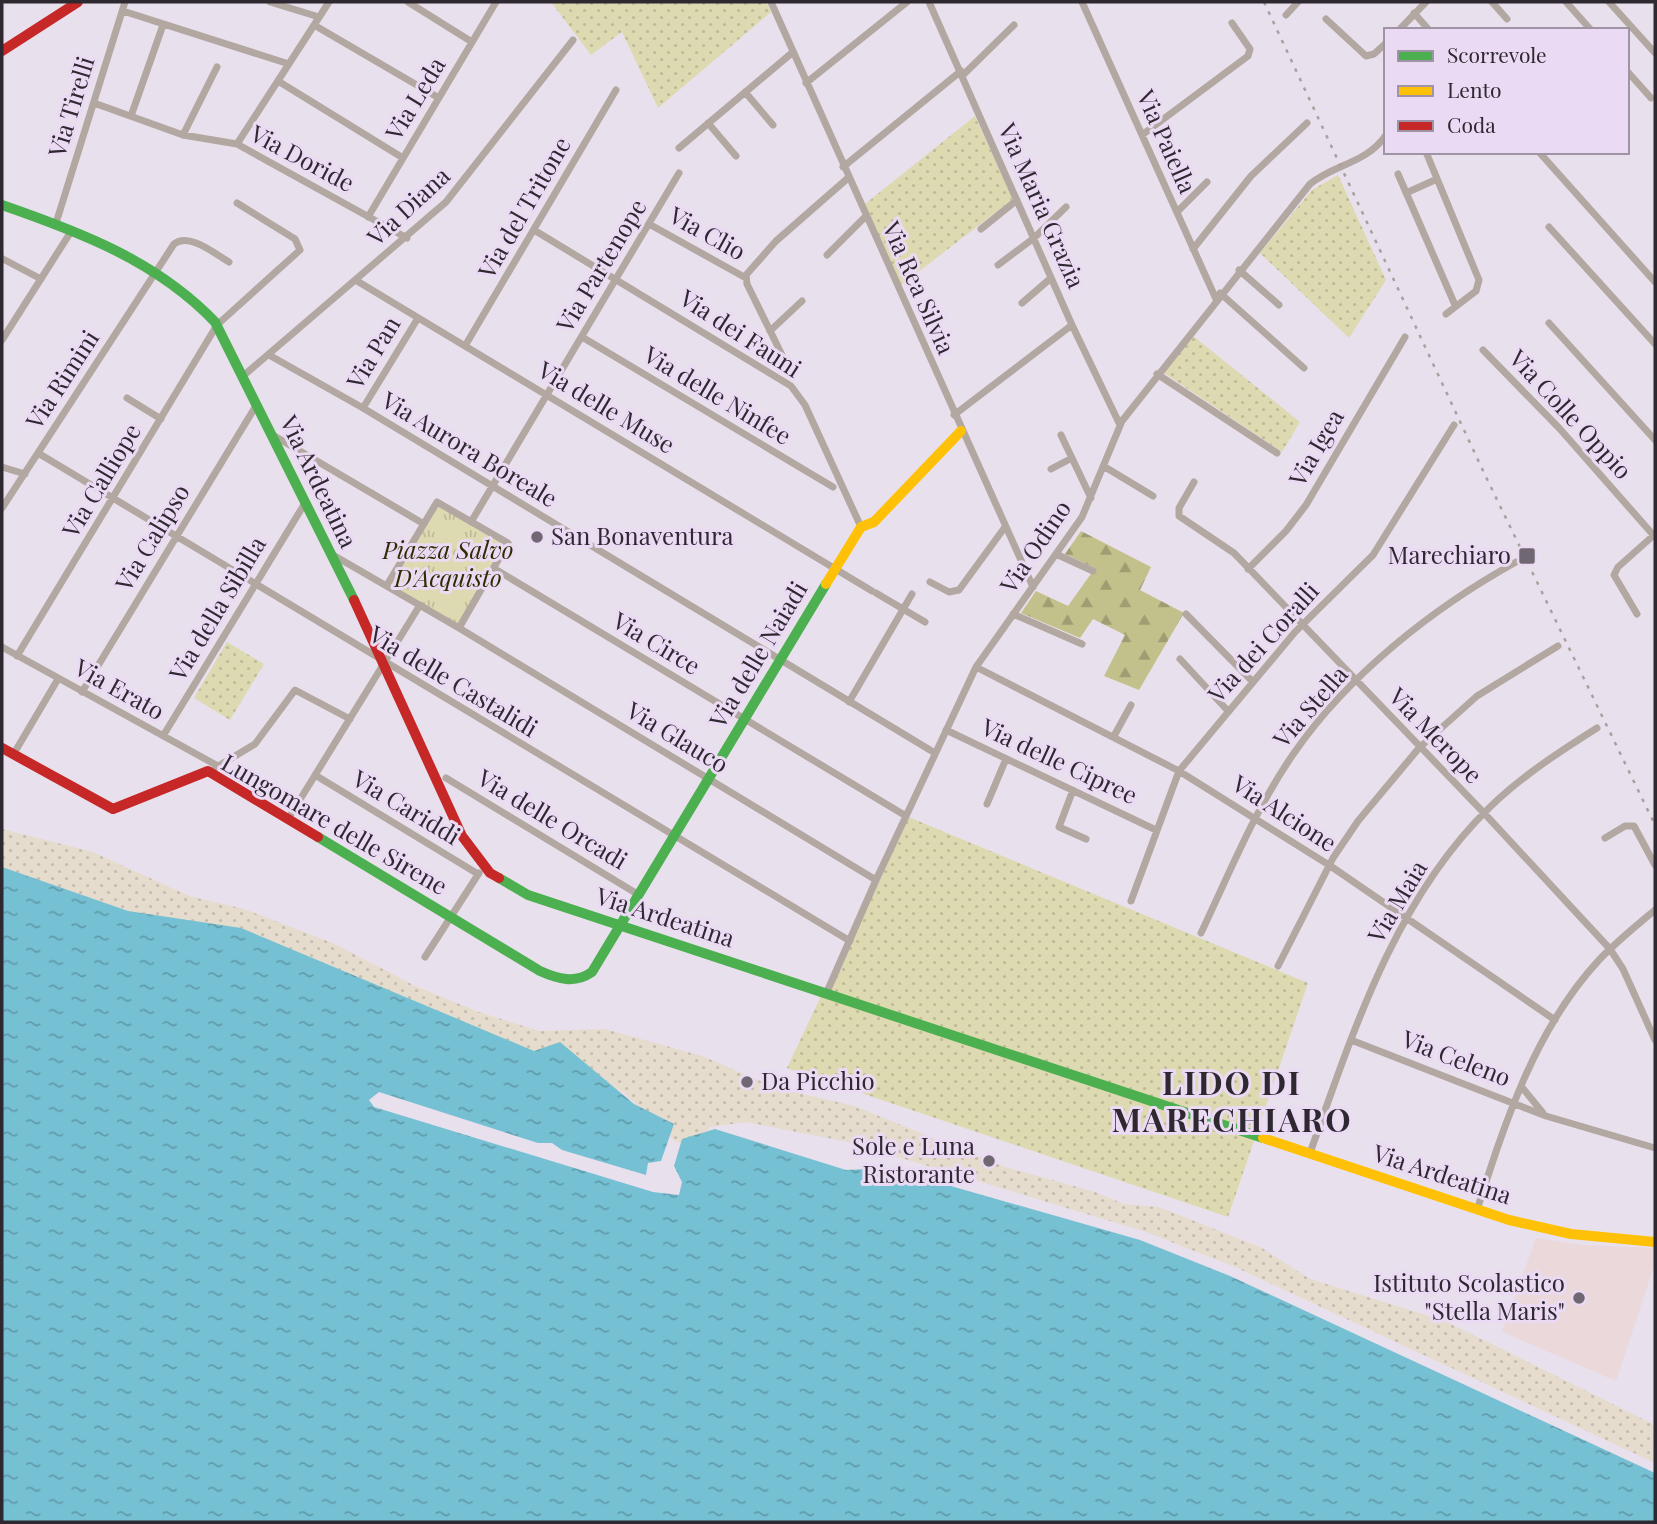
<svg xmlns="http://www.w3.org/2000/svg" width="1657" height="1524" viewBox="0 0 1657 1524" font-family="'Playfair Display',serif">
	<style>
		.education { fill: #ead8da }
		.grass { fill: url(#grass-dots) }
		.forest { fill: url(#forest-firs) }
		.sand { fill: url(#sand-dots) }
		.park { fill: url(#park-tufts) }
		.water { fill: url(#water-ripples) }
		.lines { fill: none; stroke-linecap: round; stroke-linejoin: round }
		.street { stroke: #b2a8a1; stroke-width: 7 }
		.fast { stroke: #4caf50; stroke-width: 10 }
		.slow { stroke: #ffc107; stroke-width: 10 }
		.jam { stroke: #c62828; stroke-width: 10 }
		.rail { stroke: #aaa09e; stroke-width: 2.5; stroke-dasharray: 3.5 7; stroke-linecap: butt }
		.poi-dot { fill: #6f6873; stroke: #ebdaf3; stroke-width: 2.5 }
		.labels { text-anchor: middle; stroke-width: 6; stroke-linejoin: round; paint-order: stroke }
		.street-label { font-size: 24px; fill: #2e2831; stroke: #ebdaf3 }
		.poi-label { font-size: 24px; fill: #2e2831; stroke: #ebdaf3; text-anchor: end }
		.park-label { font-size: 24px; font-style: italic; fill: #2c2d00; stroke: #ebdaf3 }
		.district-label { font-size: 32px; font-weight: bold; letter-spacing: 2px; fill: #2e2831; stroke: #ebdaf3 }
	</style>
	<defs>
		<pattern id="grass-dots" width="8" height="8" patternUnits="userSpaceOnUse" patternTransform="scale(1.75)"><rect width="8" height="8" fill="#dddab1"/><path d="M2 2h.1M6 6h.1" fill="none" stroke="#bebb99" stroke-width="1.8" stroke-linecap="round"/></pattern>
		<pattern id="forest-firs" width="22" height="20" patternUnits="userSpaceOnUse" patternTransform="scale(1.75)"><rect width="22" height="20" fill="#c3c18b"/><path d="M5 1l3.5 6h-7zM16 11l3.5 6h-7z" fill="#9f9d72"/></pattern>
		<pattern id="sand-dots" width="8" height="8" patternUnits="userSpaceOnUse" patternTransform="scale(1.75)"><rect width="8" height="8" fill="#e5dccd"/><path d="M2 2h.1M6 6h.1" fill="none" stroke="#c5bdb0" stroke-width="1.8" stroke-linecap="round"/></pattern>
		<pattern id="park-tufts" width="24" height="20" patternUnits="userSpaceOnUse" patternTransform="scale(1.75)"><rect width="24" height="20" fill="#dddab1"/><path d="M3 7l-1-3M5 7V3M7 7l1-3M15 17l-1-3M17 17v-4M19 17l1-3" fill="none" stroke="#bebb99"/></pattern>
		<pattern id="water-ripples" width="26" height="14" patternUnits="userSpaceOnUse" patternTransform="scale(1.75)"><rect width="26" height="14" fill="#75c0d2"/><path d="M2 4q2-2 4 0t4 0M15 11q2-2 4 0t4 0" fill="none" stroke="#609cab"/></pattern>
	</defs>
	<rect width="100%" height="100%" fill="#e9e0ed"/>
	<path class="education" d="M1536,1238l46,7 73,3v15l-39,118 -114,-49z"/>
	<path class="grass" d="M551,2h215l5,10 -113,96 -36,-76 -31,23z
		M975,116l38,83 -113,87 -35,-82z
		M1338,175l48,105 -37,58 -89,-85 52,-63z
		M1192,335l108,87 -18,30 -118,-79z
		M227,642l37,22 -34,56 -36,-22z
		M906,816l402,167 -80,234 -441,-149z"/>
	<path class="forest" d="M1081,531l70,36 -11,23 44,23 -45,77 -35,-14 21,-41 -32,-16 -13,19 -59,-25 15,-22 32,15 27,-38 -30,-14z"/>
	<path class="sand" d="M2,829l91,23 96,44 55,13 91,35 80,42 64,26 60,19 66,-2 97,27 75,32 77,18 151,61 90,25 29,12 35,3 103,41 48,31 135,42 210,104v38l-422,-197 -90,-35 -295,-89 -102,-20 -35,5 -22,18 -13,-3 -52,-49 -59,-29 -563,-196z"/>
	<path class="park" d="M437,502l71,41 -49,85 -72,-43z"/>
	<path class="water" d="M2,867l126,44 113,17 293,123 26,-9 74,62 40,20 -13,37 -13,2 -2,12 -84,-25 -10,-7h-14l-159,-51 -10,8 5,7 279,85 26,3 3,-13 -8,-16 8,-27 33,-10 131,41 42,-2 252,72 90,36 425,197v49h-1653z"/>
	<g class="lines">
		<path class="street" d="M270,2l49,15
			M408,2l64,40
			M771,2l262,585
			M929,2l143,323 48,100
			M1082,2l134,297
			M1492,2l15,17
			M1566,2l25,28
			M1609,2l46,51
			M123,11l166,53
			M1414,13l15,17
			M1286,15l12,-13
			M1326,19l40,37 8,-2 12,-11
			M314,25l125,73
			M1399,30l27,-28
			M1627,71l24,27
			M963,75l51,-50
			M278,81l125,77
			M806,83l101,-81
			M745,92l28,33
			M94,103l89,32 54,9 170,94
			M131,116l32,-91
			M708,123l28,33
			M183,135l34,-68
			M1142,135l106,-79 2,-7 -18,-26
			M237,144l92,-142
			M679,148l114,-96
			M1426,152l53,128 -3,11 -30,23
			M1539,152l116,130
			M843,167l118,-96
			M1398,174l57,131
			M1406,193l31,-14
			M1177,212l30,-30
			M368,217l128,-215
			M56,223l69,-221
			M649,224l97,54
			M1549,227l106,117
			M981,229l36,-29
			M534,230l257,156 14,19 56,122
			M1193,249l58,-73 56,-53
			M827,255l38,-38
			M3,259l38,20
			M998,265l36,-27 32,-31
			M1239,270l40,35
			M357,281l515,310
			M1220,293l84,75
			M1022,303l29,-25
			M1549,323l106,117
			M770,331l32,-30
			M582,337l251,150
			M2,340l70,-110
			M465,346l151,-256
			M1483,350l77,79 95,108
			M269,355l94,53 572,345
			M782,355l-35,-71 -1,-9 30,-34 72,-63
			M1157,374l120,79
			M243,376l203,-174 127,-162
			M127,398l34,21
			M363,408l55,-90
			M954,415l118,-90
			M271,434l153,90
			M1061,435l30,63
			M38,453l812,488
			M2,467l23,7
			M1105,467l48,29
			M1051,469l21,-11
			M1194,482l-15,26v8l55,37 250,260 126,136 13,20 32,71
			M2,508l172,-264c15,-12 41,10 55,18
			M471,522l208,-349
			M1056,554l37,17
			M333,555l126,73 49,-85 -71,-41 -50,83
			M495,569l411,247
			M1248,569l38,-38 20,-26 99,-168
			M930,582l19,10 10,-2 46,-63
			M876,593l49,29
			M1013,614l69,30
			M1186,614l67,68
			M1637,614l-23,-39 4,-8 36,-32
			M459,628l417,252
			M2,647l216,119
			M17,656l200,-331 83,-75 -5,-11 -58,-36
			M1180,659l48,52
			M976,667l203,104 150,94 226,155
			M82,692l175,-288
			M849,702l63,-108
			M946,730l210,100
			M163,736l142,-233
			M1114,736l17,-31
			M13,755l45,-76
			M215,768l40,-24 40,-54 55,29
			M315,775l163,99
			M446,778l193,117
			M1073,790l-14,37 27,12
			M987,804l19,-45
			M288,819l132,-214
			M1605,838l20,-12h9l21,39
			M1131,901l48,-130 116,-139 78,-77 81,-130
			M1201,933c29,-61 54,-124 93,-180 55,-79 139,-145 222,-191
			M425,957l54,-84
			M1278,966l55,-108 25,-37 61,-73 58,-52 81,-50
			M826,994l50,-114 100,-213 106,-150 40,-96 188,-237c25,-20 57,-21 76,-49
			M1351,1040l195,76 109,32
			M1521,1086l22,27
			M1310,1153c43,-121 85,-254 180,-346 32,-31 69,-55 107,-79
			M1477,1210c28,-88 58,-181 122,-250 17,-18 37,-34 56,-50"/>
		<path class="fast" d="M2,205c78,27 155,56 213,117l139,278
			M318,837l222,134c18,8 35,13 52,1l234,-388
			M499,878l29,17 735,243"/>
		<path class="slow" d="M826,584l35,-57 13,-5 87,-91
			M1263,1138l246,82 62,14 84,8"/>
		<path class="jam" d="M2,51l76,-49
			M354,600l108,236 28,37 9,5
			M2,748l111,61 95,-38 110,66"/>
		<path class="rail" d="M1264,2l221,473 170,350"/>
	</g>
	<g class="poi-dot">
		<circle cx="537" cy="537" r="7"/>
		<rect x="1518" y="547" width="18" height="18" rx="3.5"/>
		<circle cx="747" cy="1082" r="7"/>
		<circle cx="989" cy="1161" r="7"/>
		<circle cx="1579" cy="1298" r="7"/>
	</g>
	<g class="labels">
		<g class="street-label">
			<text transform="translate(416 99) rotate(-59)" y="8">Via Leda</text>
			<text transform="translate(72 107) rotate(-73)" y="8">Via Tirelli</text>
			<text transform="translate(1166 142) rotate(66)" y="8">Via Paiella</text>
			<text transform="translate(302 159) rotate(28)" y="8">Via Doride</text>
			<text transform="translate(1041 206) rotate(66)" y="8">Via Maria Grazia</text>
			<text transform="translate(409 207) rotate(-43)" y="8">Via Diana</text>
			<text transform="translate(525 208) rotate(-60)" y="8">Via del Tritone</text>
			<text transform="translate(707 234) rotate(29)" y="8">Via Clio</text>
			<text transform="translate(602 266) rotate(-59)" y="8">Via Partenope</text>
			<text transform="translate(918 288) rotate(66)" y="8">Via Rea Silvia</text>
			<text transform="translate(740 334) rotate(33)" y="8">Via dei Fauni</text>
			<text transform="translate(374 353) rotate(-59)" y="8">Via Pan</text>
			<text transform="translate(63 380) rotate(-57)" y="8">Via Rimini</text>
			<text transform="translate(717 396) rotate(31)" y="8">Via delle Ninfee</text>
			<text transform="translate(606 408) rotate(31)" y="8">Via delle Muse</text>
			<text transform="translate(1570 415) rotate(47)" y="8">Via Colle Oppio</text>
			<text transform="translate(1317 448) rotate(-60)" y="8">Via Igea</text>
			<text transform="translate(469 450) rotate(31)" y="8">Via Aurora Boreale</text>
			<text transform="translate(102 481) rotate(-59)" y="8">Via Calliope</text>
			<text transform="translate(318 482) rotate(64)" y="8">Via Ardeatina</text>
			<text transform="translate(153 538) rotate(-59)" y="8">Via Calipso</text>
			<text transform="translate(1036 547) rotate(-56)" y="8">Via Odino</text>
			<text transform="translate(218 609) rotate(-59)" y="8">Via della Sibilla</text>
			<text transform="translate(1264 643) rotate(-48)" y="8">Via dei Coralli</text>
			<text transform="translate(656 644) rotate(31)" y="8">Via Circe</text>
			<text transform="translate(759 655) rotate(-59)" y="8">Via delle Naiadi</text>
			<text transform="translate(453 682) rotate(31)" y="8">Via delle Castalidi</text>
			<text transform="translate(119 690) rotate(29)" y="8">Via Erato</text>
			<text transform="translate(1311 707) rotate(-49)" y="8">Via Stella</text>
			<text transform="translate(1435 736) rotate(46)" y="8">Via Merope</text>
			<text transform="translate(677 738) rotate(31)" y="8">Via Glauco</text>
			<text transform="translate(1059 762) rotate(25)" y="8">Via delle Cipree</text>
			<text transform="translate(406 808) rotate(31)" y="8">Via Cariddi</text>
			<text transform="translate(1284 814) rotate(33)" y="8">Via Alcione</text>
			<text transform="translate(552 820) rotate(31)" y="8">Via delle Orcadi</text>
			<text transform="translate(334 825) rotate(30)" y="8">Lungomare delle Sirene</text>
			<text transform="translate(1398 902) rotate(-59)" y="8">Via Maia</text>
			<text transform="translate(665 918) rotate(18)" y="8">Via Ardeatina</text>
			<text transform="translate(1456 1059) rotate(21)" y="8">Via Celeno</text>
			<text transform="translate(1442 1175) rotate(18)" y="8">Via Ardeatina</text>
		</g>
		<g class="poi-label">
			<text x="551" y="545" text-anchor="start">San Bonaventura</text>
			<text x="1511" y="564">Marechiaro</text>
			<text x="761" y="1090" text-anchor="start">Da Picchio</text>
			<text x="975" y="1155">Sole e Luna<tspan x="975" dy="28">Ristorante</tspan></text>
			<text x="1565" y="1292">Istituto Scolastico<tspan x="1565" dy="28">"Stella Maris"</tspan></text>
		</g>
		<g class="park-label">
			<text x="448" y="559">Piazza Salvo<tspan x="448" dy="28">D'Acquisto</tspan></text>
		</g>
		<g class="district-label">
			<text x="1232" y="1095">LIDO DI<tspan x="1232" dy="37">MARECHIARO</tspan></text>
		</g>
	</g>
	<rect width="1657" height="1524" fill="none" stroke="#2e2831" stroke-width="7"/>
	<rect x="1384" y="28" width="245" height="126" fill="#ebdaf3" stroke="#9f93a5" stroke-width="2"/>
	<rect x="1398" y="51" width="35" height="10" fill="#4caf50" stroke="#9f93a5" stroke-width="2"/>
	<text x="1447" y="63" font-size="21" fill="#2e2831">Scorrevole</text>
	<rect x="1398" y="86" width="35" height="10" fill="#ffc107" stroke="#9f93a5" stroke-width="2"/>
	<text x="1447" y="98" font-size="21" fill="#2e2831">Lento</text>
	<rect x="1398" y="121" width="35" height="10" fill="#c62828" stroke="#9f93a5" stroke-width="2"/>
	<text x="1447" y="133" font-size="21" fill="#2e2831">Coda</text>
</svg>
